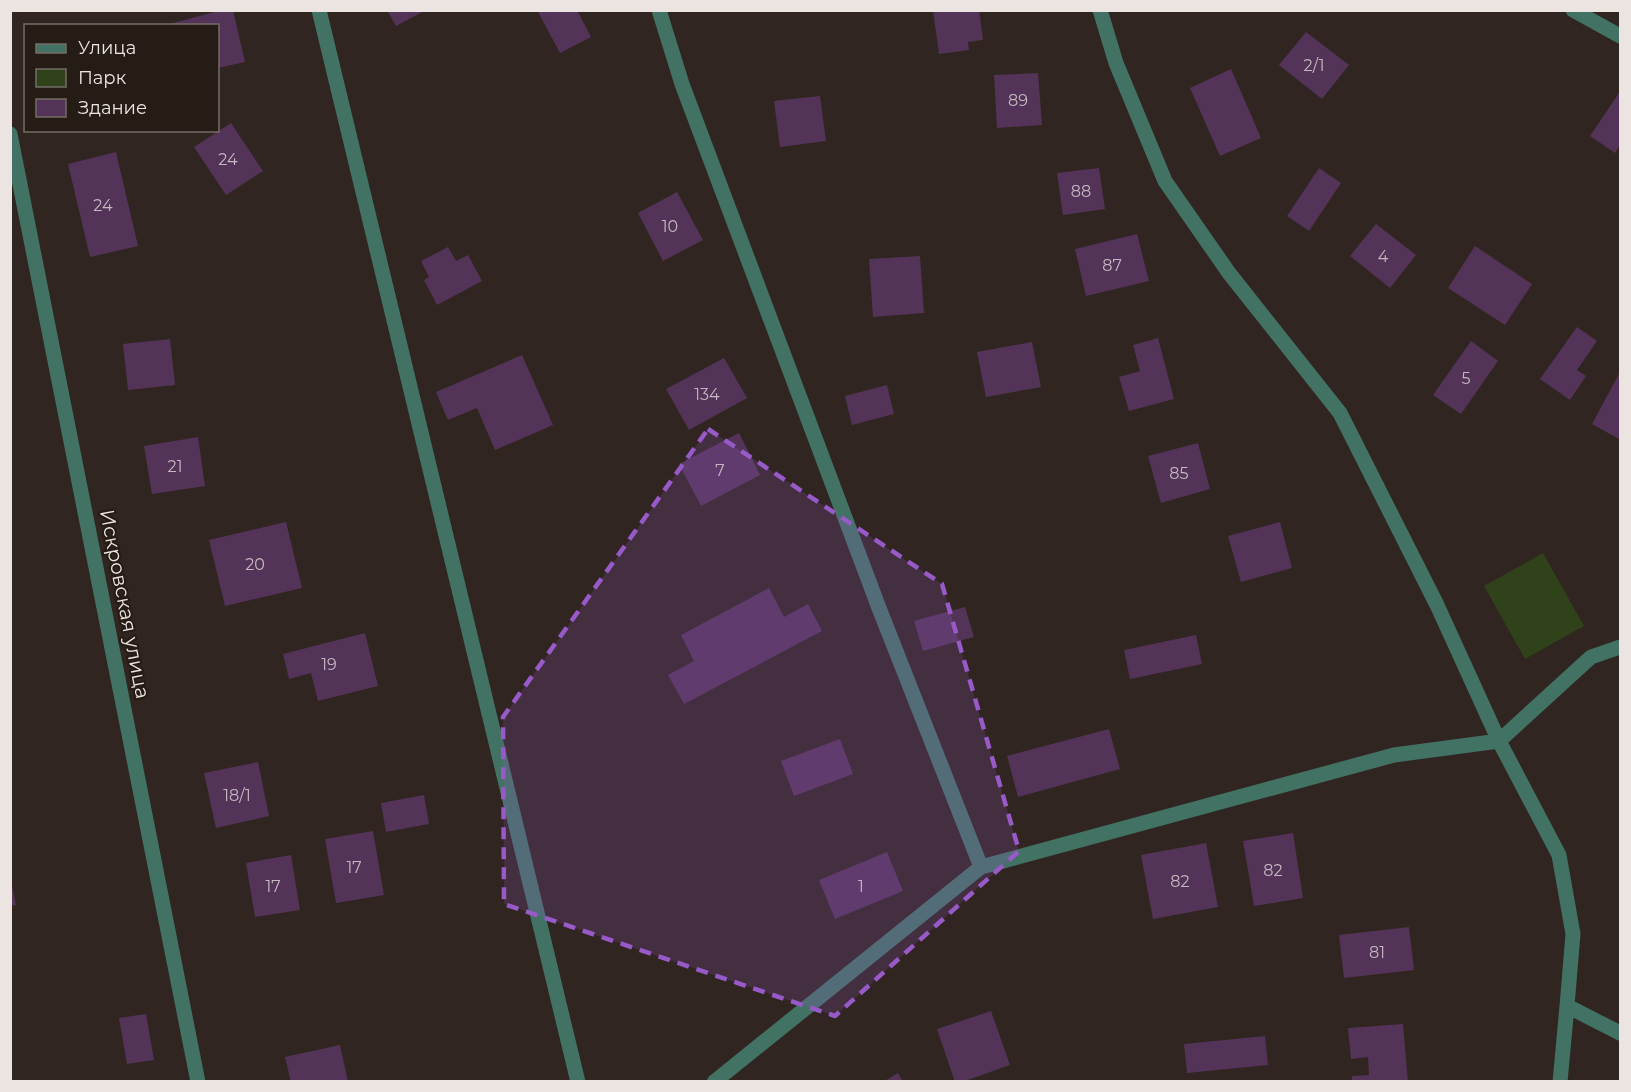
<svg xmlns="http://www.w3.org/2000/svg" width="1631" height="1092" viewBox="0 0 1631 1092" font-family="Montserrat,sans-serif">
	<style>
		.green { fill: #2f421a }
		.building { fill: #533458 }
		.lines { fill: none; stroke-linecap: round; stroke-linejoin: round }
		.minor { stroke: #427263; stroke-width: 15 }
		.marked { fill: #975ac8; fill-opacity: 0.2; stroke: #975ac8; stroke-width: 4.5; stroke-dasharray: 12 8; stroke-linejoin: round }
		.labels { text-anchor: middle; stroke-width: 4.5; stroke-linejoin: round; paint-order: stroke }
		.number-label { font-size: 16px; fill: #c6b8bf }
		.street-label { font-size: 20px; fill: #ece4e1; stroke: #261c16 }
	</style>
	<rect width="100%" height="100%" fill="#302520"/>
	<path class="green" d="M1543,553l41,73 -59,33 -41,-73z"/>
	<path class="building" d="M222,10h11l12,52 -27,6v-42h-56z
		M387,10h39l-30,16z
		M537,10h40l14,27 -31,16z
		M933,10h46l4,30 -15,2 1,8 -30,4z
		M1306,32l43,33 -27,34 -43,-34z
		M1231,69l30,69 -41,18 -30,-68z
		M1038,73l4,52 -45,3 -3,-53z
		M1619,93l1,1v51l-5,8 -25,-17z
		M820,96l6,45 -46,6 -6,-46z
		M231,123l32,48 -37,24 -32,-48z
		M116,152l22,94 -48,11 -22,-93z
		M1099,168l6,41 -42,6 -6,-42z
		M1319,168l22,15 -32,48 -22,-15z
		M677,192l26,48 -40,21 -25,-48z
		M1376,224l40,31 -26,33 -40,-32z
		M1137,234l12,47 -63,15 -11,-47z
		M1475,246l57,38 -27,41 -57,-37z
		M448,247l8,14 12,-6 14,26 -45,24 -13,-25 5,-3 -8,-16z
		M920,256l4,57 -51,4 -4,-58z
		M1577,327l20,14 -20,29 9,6 -16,24 -30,-21z
		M1158,338l16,61 -45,12 -10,-34 21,-6 -7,-26z
		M170,339l5,46 -47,5 -5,-46z
		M1471,341l27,20 -37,53 -28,-19z
		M1032,342l9,45 -55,10 -9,-45z
		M522,355l31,70 -58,25 -18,-42 -29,12 -12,-28z
		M724,358l23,40 -58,32 -23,-41z
		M1620,372v64l-1,3 -27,-15z
		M887,385l7,29 -42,11 -7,-29z
		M739,433l21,42 -59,31 -22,-42z
		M198,437l7,49 -53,8 -8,-48z
		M1198,443l12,46 -49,14 -13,-47z
		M286,522l16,66 -77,18 -16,-66z
		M1280,522l12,46 -51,14 -13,-46z
		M769,588l15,29 24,-13 14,27 -138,73 -16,-29 26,-14 -13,-26z
		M965,607l9,30 -51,14 -9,-30z
		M365,633l13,53 -60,15 -7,-28 -22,6 -6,-25z
		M1196,635l6,29 -72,15 -6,-29z
		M1109,729l11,40 -102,28 -11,-41z
		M840,739l13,35 -59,22 -13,-35z
		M258,762l11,54 -53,12 -12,-55z
		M424,795l5,29 -43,8 -5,-29z
		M373,831l11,64 -48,8 -11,-64z
		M1293,833l10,65 -49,8 -11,-65z
		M1206,843l12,64 -65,12 -12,-64z
		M887,852l16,39 -68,28 -16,-39z
		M291,855l9,55 -45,7 -9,-54z
		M10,877l6,28 -6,1z
		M1409,927l5,43 -70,8 -5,-43z
		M991,1011l19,54 -48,17h-7l-18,-53z
		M146,1014l8,46 -27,4 -8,-46z
		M1403,1024l5,58h-56v-6l17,-1 -1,-18 -17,2 -3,-31z
		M1265,1036l3,29 -81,8 -3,-29z
		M340,1045l8,37h-57l-6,-25z
		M898,1073l5,9h-20z"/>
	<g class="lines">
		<path class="minor" d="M319,10l259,1072
			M659,10l23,74 197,524 102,259
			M1100,10l16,53 49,118 64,92 111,140 97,192 62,136 60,114 14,79 -6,72 53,27
			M1573,10l47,26
			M10,134l188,948
			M714,1082l267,-215 413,-112 105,-14 92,-84 29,-10
			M1560,1082l7,-76"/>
	</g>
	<path class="marked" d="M708,429l234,155 77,267 -184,165 -331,-112 -1,-187z"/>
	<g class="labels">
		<g class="number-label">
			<text x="1314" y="71">2/1</text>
			<text x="1018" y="106">89</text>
			<text x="228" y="165">24</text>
			<text x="1081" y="197">88</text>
			<text x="103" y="211">24</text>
			<text x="670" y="232">10</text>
			<text x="1383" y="262">4</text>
			<text x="1112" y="271">87</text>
			<text x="1466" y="384">5</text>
			<text x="707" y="400">134</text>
			<text x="175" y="472">21</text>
			<text x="720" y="476">7</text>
			<text x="1179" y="479">85</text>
			<text x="255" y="570">20</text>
			<text x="329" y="670">19</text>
			<text x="237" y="801">18/1</text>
			<text x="354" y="873">17</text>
			<text x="1273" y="876">82</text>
			<text x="1180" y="887">82</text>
			<text x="273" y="892">17</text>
			<text x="861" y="892">1</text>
			<text x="1377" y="958">81</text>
		</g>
		<g class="street-label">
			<text transform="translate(125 604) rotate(79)" y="7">Искровская улица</text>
		</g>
	</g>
	<rect width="1631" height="1092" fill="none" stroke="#ece4e1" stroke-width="24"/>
	<rect x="24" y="24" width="195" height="108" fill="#261c16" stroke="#756c67" stroke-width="1.5"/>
	<rect x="36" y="44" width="30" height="9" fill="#427263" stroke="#756c67" stroke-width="1.5"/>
	<text x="78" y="54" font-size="18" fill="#ece4e1">Улица</text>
	<rect x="36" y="69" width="30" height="18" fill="#2f421a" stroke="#756c67" stroke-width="1.5"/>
	<text x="78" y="84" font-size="18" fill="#ece4e1">Парк</text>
	<rect x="36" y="99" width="30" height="18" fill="#533458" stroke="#756c67" stroke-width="1.5"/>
	<text x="78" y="114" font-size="18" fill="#ece4e1">Здание</text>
</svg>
